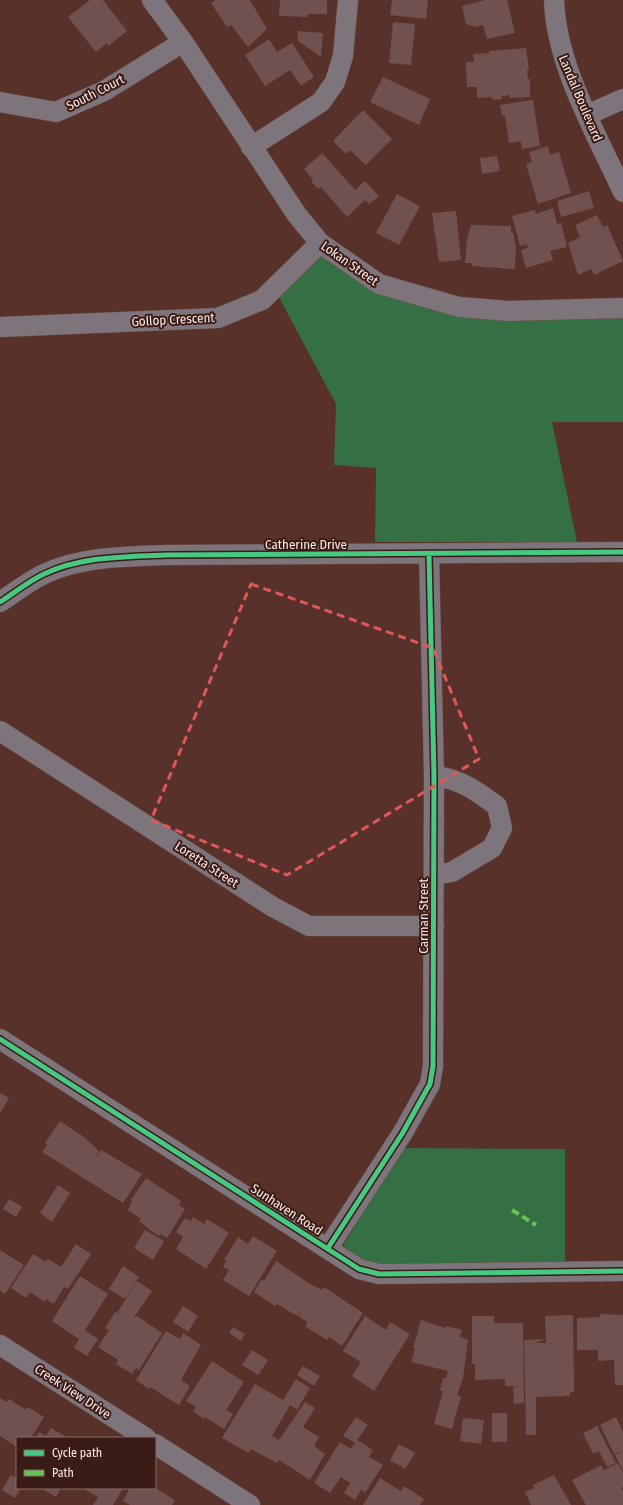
<svg xmlns="http://www.w3.org/2000/svg" width="623" height="1505" viewBox="0 0 623 1505" font-family="'Fira Sans Condensed',sans-serif">
	<style>
		.green { fill: #356f44 }
		.building { fill: #715150 }
		.lines { fill: none; stroke-linecap: round; stroke-linejoin: round }
		.minor-casing { stroke: #6c4d48; stroke-width: 21 }
		.minor { stroke: #7d757b; stroke-width: 20 }
		.quiet { stroke: #66c356; stroke-width: 4; stroke-dasharray: 8 4; stroke-linecap: butt }
		.cycleway-casing { stroke: #3b1b15; stroke-width: 8 }
		.cycleway { stroke: #46c982; stroke-width: 5 }
		.marked { fill: none; stroke: #e05857; stroke-width: 3; stroke-dasharray: 8 5; stroke-linejoin: round }
		.labels { text-anchor: middle; stroke-width: 4; stroke-linejoin: round; paint-order: stroke }
		.street-label { font-size: 13px; fill: #fce9e5; stroke: #3b1b15 }
	</style>
	<rect width="100%" height="100%" fill="#58312b"/>
	<path class="green" d="M320,243l59,41 80,23 164,1v114h-71l25,120h-202l1,-74 -42,-3 2,-61 -62,-116z
		M402,1148l163,1v113l-180,5 -23,-7 -19,-14z"/>
	<path class="building" d="M90,0h13l24,31 -19,15 -1,-3 -11,9 -28,-35z
		M216,0h34l17,29 -19,18 -17,-22 -4,2 -16,-24z
		M280,0h47v14h-19v3l-29,-1z
		M392,0h36l-2,19 -36,-4z
		M485,0h22l8,33 -28,6 -4,-14 -8,2 -9,-3 -4,-18z
		M393,22l22,2 -4,41 -22,-2z
		M298,31l25,2 -2,24 -24,-17z
		M269,39l8,13 15,-9 22,34 -13,9 -11,-16 -25,16 -20,-31z
		M526,48l3,22h-2l1,9h2v18l-20,1 -1,-3 -7,1v3l-9,1 -1,-3 -15,1v-11h-10l-1,-25h8l-1,-8 16,-1v-2z
		M383,77l47,22 -11,26 -49,-23z
		M533,100l7,46 -18,3 -1,-8 -12,2 -4,-28 -3,1 -2,-11z
		M363,110l29,29 -26,26 -16,-15 -4,4 -13,-13z
		M548,146l2,9 9,-3 12,41 -33,11 -12,-40 6,-2 -3,-10z
		M322,153l33,37 10,-9 14,15 -10,8 -4,-4 -18,17 -26,-30 -3,2 -7,-8 2,-1 -9,-11z
		M497,156l3,15 -18,3 -2,-16z
		M589,191l5,17 -33,9 -4,-16z
		M397,194l23,12 -21,39 -23,-12z
		M553,208l4,16 4,-1 6,24 -17,4 3,9 -27,8 -5,-18 7,-2 -1,-4 -7,2 -8,-30 23,-6 1,4z
		M456,211l5,49 -22,2 -7,-49z
		M597,215l6,12 4,-2 16,36 -29,14 -3,-6 -13,6 -10,-32 12,-6 -5,-12z
		M471,225l40,1v7h3v10h2l-1,26 -44,-3 1,-3h-7l2,-24z
		M0,1093l9,5 -9,16z
		M60,1121l24,16 15,14 -7,11 9,-12 41,24 -19,29 -81,-51 5,-7 -2,-2z
		M146,1178l35,23 -2,4 6,4 -18,29 -6,-4 -2,2 -12,-8v-1l-8,-6 2,-2 -13,-9 4,-9 -1,-1z
		M58,1185l12,8 -18,29 -12,-9z
		M9,1199l13,8 -6,10 -13,-8z
		M193,1217l11,7 3,-5 22,14 -23,36 -30,-20 7,-12 -7,-5 9,-14 6,3z
		M145,1230l19,11 -11,19 -19,-12z
		M253,1236l24,15 -28,45 -26,-16 6,-10 -6,-3 3,-6 -2,-1 14,-23 10,7z
		M76,1244l15,10 -23,35 -4,-2 -10,17 -8,-5 -1,3 -15,-10 -4,6 -15,-10 22,-34 13,8 2,-3 13,8z
		M0,1250l24,15 -19,29 -5,-3z
		M276,1261l34,23 12,6 2,-3 39,26 -21,33 -13,-9 -2,3 -21,-13 1,-5 -9,-6 4,-7 -5,7 -20,-12 -2,2 -21,-14 8,-13 2,2z
		M123,1266l16,11 -14,22 -16,-10z
		M80,1276l28,18 -23,36 13,9 -11,17 -13,-8 5,-9 -27,-18z
		M137,1281l15,10 -19,28 4,-3 25,17 -23,37 -3,-2 -4,6 -16,-10 2,-4 -20,-13 11,-17 -4,-2 10,-16 2,1z
		M183,1306l15,10 -10,16 -15,-10z
		M600,1314l23,1v70h-8l-1,-25 -16,1v-11h-21v-32l23,-1z
		M573,1315l1,77h-4v4l-34,1v38h-10l-2,-95 22,-1 -10,4h10l-1,-27z
		M365,1316l21,14 4,-8 20,12 -36,57 -22,-15 9,-14 -18,-11z
		M472,1316h22v7h29l1,80 -10,1 -1,-17 7,-1h-15v-7l-30,1v-16h-3z
		M421,1320l24,8 1,-2 16,4 -2,7 8,3 -5,38 -6,17 4,1 -9,33 -18,-5 9,-33h-3l3,-13h3l2,-7 -37,-9 4,-13 -2,-1z
		M233,1327l12,7 -4,7 -12,-8z
		M166,1331l14,8 3,-6 18,12 -20,35 9,6 -11,19 -29,-18 -1,2 -13,-9z
		M252,1350l16,10 -10,15 -16,-10z
		M212,1361l32,21 -18,28 7,4 -9,15 -19,-12 -1,2 -11,-8 3,-4 -10,-6z
		M303,1366l17,10 -6,10 -17,-11z
		M296,1379l14,9 -13,22 -7,-5 -18,31 7,4 26,-38 10,6 -12,19 16,10 -5,9 11,8 -15,26 -31,-20 -2,3 -24,-13h-3l-1,3 -27,-15 33,-54 28,16z
		M0,1398l7,4 2,-3 17,11 2,-3 16,10 -13,21h-14v9l-17,-11z
		M492,1413h15v29h-15z
		M356,1417l12,8 -11,15 16,10 -4,7 14,8 -18,28 -4,-3 -6,10 -11,-7 6,-10 -9,-6 -11,16 -16,-10 26,-41 11,7 4,-6 -12,-7z
		M616,1417l7,15v39l-8,-16 7,-4 -8,3 -14,-29z
		M463,1418l21,2 -3,24 -21,-3z
		M597,1426l19,37 -9,4 -8,-16 -6,3 -10,-21z
		M51,1428l17,10h-33l4,-6 7,4z
		M399,1444l16,9 -10,16 -15,-9z
		M618,1463l5,10v14l-2,1 2,3v14h-37l-14,-25 29,-15 3,5z
		M11,1475l6,3v10h4l-6,10 -13,-8z
		M554,1475l17,30h-40l-6,-13 9,-4 -1,-3z
		M380,1478l21,13 3,-5 20,13 -4,6h-57z
		M41,1488h20l-5,9z
		M82,1488h41l-10,17h-20l5,-8z
		M130,1488h25l20,12 -3,5h-42l-7,-4z"/>
	<g class="lines">
		<defs>
			<path id="minor" d="M152,0l31,42 114,173 23,28 59,41 80,23 49,4 115,-3
				M554,0c2,65 42,133 69,192
				M0,102l56,10 48,-21 79,-49
				M587,115l36,-16
				M251,147l70,-45 14,-20 8,-26 5,-56
				M0,327l218,-9 44,-18 58,-57
				M0,602c14,-9 29,-21 44,-28 38,-18 80,-17 121,-19l458,-3
				M0,731l273,176 36,19h125
				M434,776c25,2 44,16 63,30l5,22 -10,20 -40,24 -17,3
				M0,1039l359,230 20,5 244,-3
				M328,1248l74,-114 28,-50 3,-18 1,-290 -5,-222
				M0,1345l146,93
				M155,1444l95,61"/>
		</defs>
		<use href="#minor" class="minor-casing"/>
		<use href="#minor" class="minor"/>
		<path class="quiet" d="M512,1210l24,15"/>
		<defs>
			<path id="cycleway" d="M0,602c14,-9 29,-21 44,-28 38,-18 80,-17 121,-19l458,-3
				M0,1039l359,230 20,5 244,-3
				M328,1248l74,-114 28,-50 3,-18 1,-290 -5,-222"/>
		</defs>
		<use href="#cycleway" class="cycleway-casing"/>
		<use href="#cycleway" class="cycleway"/>
	</g>
	<path class="marked" d="M251,584l182,64 46,111 -192,116 -136,-55z"/>
	<g class="labels">
		<g class="street-label">
			<text transform="translate(95 92) rotate(-27)" y="5">South Court</text>
			<text transform="translate(581 98) rotate(67)" y="5">Landal Boulevard</text>
			<text transform="translate(350 263) rotate(35)" y="5">Lokan Street</text>
			<text transform="translate(173 319) rotate(-3)" y="5">Gollop Crescent</text>
			<text x="306" y="549">Catherine Drive</text>
			<text transform="translate(207 864) rotate(33)" y="5">Loretta Street</text>
			<text transform="translate(423 916) rotate(-90)" y="5">Carman Street</text>
			<text transform="translate(287 1209) rotate(33)" y="5">Sunhaven Road</text>
			<text transform="translate(73 1391) rotate(33)" y="5">Creek View Drive</text>
		</g>
	</g>
	<rect x="16" y="1437" width="140" height="52" fill="#3b1b15" stroke="#886d68"/>
	<rect x="24" y="1450" width="20" height="6" fill="#46c982" stroke="#886d68"/>
	<text x="52" y="1457" font-size="12" fill="#fce9e5">Cycle path</text>
	<rect x="24" y="1470" width="20" height="6" fill="#66c356" stroke="#886d68"/>
	<text x="52" y="1477" font-size="12" fill="#fce9e5">Path</text>
</svg>
